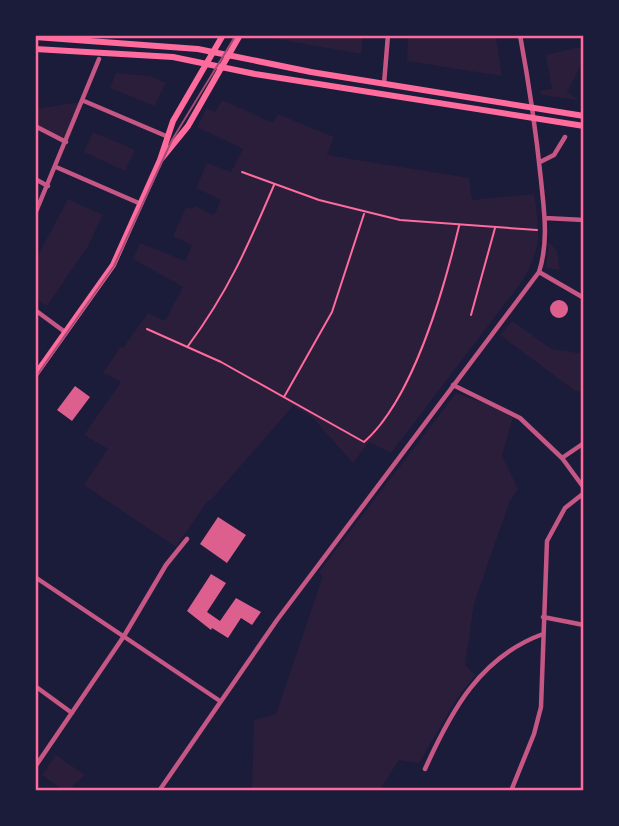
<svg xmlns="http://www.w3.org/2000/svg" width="619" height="826" viewBox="0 0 619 826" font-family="'Libre Baskerville',serif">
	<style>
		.green { fill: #2a1e3b }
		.building { fill: #dd5f8e }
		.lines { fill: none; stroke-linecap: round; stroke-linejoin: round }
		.path { stroke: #ff6b9d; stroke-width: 2 }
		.minor { stroke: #c65784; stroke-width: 4.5 }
		.secondary { stroke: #ff6b9d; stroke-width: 6 }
		.tram { stroke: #a44b75; stroke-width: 2 }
		.neatline { fill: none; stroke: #ff6b9d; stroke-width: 2.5 }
	</style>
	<rect width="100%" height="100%" fill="#1b1b3a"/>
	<path class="green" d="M268,35h95l-2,19 -95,-17z
		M408,35h70l18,3 6,38 -95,-15z
		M584,46v13l-17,33 12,8 -37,-5 -3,-4 13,-2 -6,-34z
		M116,73l34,3 16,7 -12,23 -44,-18z
		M222,100l51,23 5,-9 56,23 -7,18 142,23 3,22 62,-6c6,38 8,57 -14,90l-129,169 -22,-11 -16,21 -41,-46 -19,-11 -83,95 -2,-1 -32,47 -92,-62 24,-36 -24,-14 37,-53 -18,-9 17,-26 3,1 25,-35 17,8 18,-34 -50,-28 7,-16 45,18 7,-16 -19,-9 13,-29 7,2 2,-3 19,9 7,-15 -25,-12 11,-25 24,9 12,-23 -46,-22 10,-19 8,4z
		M81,102l-16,38 -30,-15v-16z
		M93,132l42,18 -10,21 -41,-19z
		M68,199l35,16 -15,31 -41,60 -12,-8v-37z
		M549,242l8,9 3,19 -14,-2z
		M512,321l40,28 32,5v36l-9,1 -75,-56z
		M456,393l41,15 16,10 -11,37 16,34 -9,14 -35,101 -9,61 10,10 -19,25 -37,63 -20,-3 -20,31h-127l2,-71 22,-6 47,-138 -4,-4z
		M56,755l29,20 -13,11 4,5h-12l-22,-16z"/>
	<path class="building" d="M550 309a9 9 0 1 1 18 0a9 9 0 1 1-18 0Z
		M75,386l15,11 -18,24 -15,-11z
		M218,517l28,18 -19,28 -27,-19z
		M211,574l15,9 -19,29 13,9 16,-23 25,14 -9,13 -11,-7 -13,20 -16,-10 -1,2 -24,-19z"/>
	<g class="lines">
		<path class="path" d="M242,172l77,28 81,20 137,10
			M471,315l24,-87
			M147,329l74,33 143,80c49,-43 80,-153 95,-216
			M188,346c40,-54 60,-100 86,-161
			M284,397l48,-85 32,-98"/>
		<path class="minor" d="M384,84l4,-49
			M84,101l82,35
			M35,126l31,16
			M540,162l14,-7 11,-18
			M56,167l85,37
			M35,179l13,7
			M35,214l64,-155
			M545,218l39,2
			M539,272l45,26
			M35,310l30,22
			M453,385l67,33 42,40 22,30
			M562,458l22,-15
			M35,577l185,124
			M543,617l41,8
			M35,686l37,27
			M35,767l89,-131 42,-71 21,-26
			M425,769c26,-58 55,-112 118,-135
			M159,791l118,-171 262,-348c10,-31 5,-61 2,-92 -5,-49 -12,-96 -21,-145
			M511,791l23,-57 7,-27 6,-166 18,-33 19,-15"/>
		<path class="secondary" d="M35,37l163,12 113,23 273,44
			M35,49l138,8 82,17 329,52
			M162,158l26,-32 52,-91
			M35,375l78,-110 47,-105 13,-39 50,-86"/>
		<path class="tram" d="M35,378l79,-112 58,-126 64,-105"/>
	</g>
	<rect width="619" height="826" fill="none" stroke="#1b1b3a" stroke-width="74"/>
	<rect x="37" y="37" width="545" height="752" class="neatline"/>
</svg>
